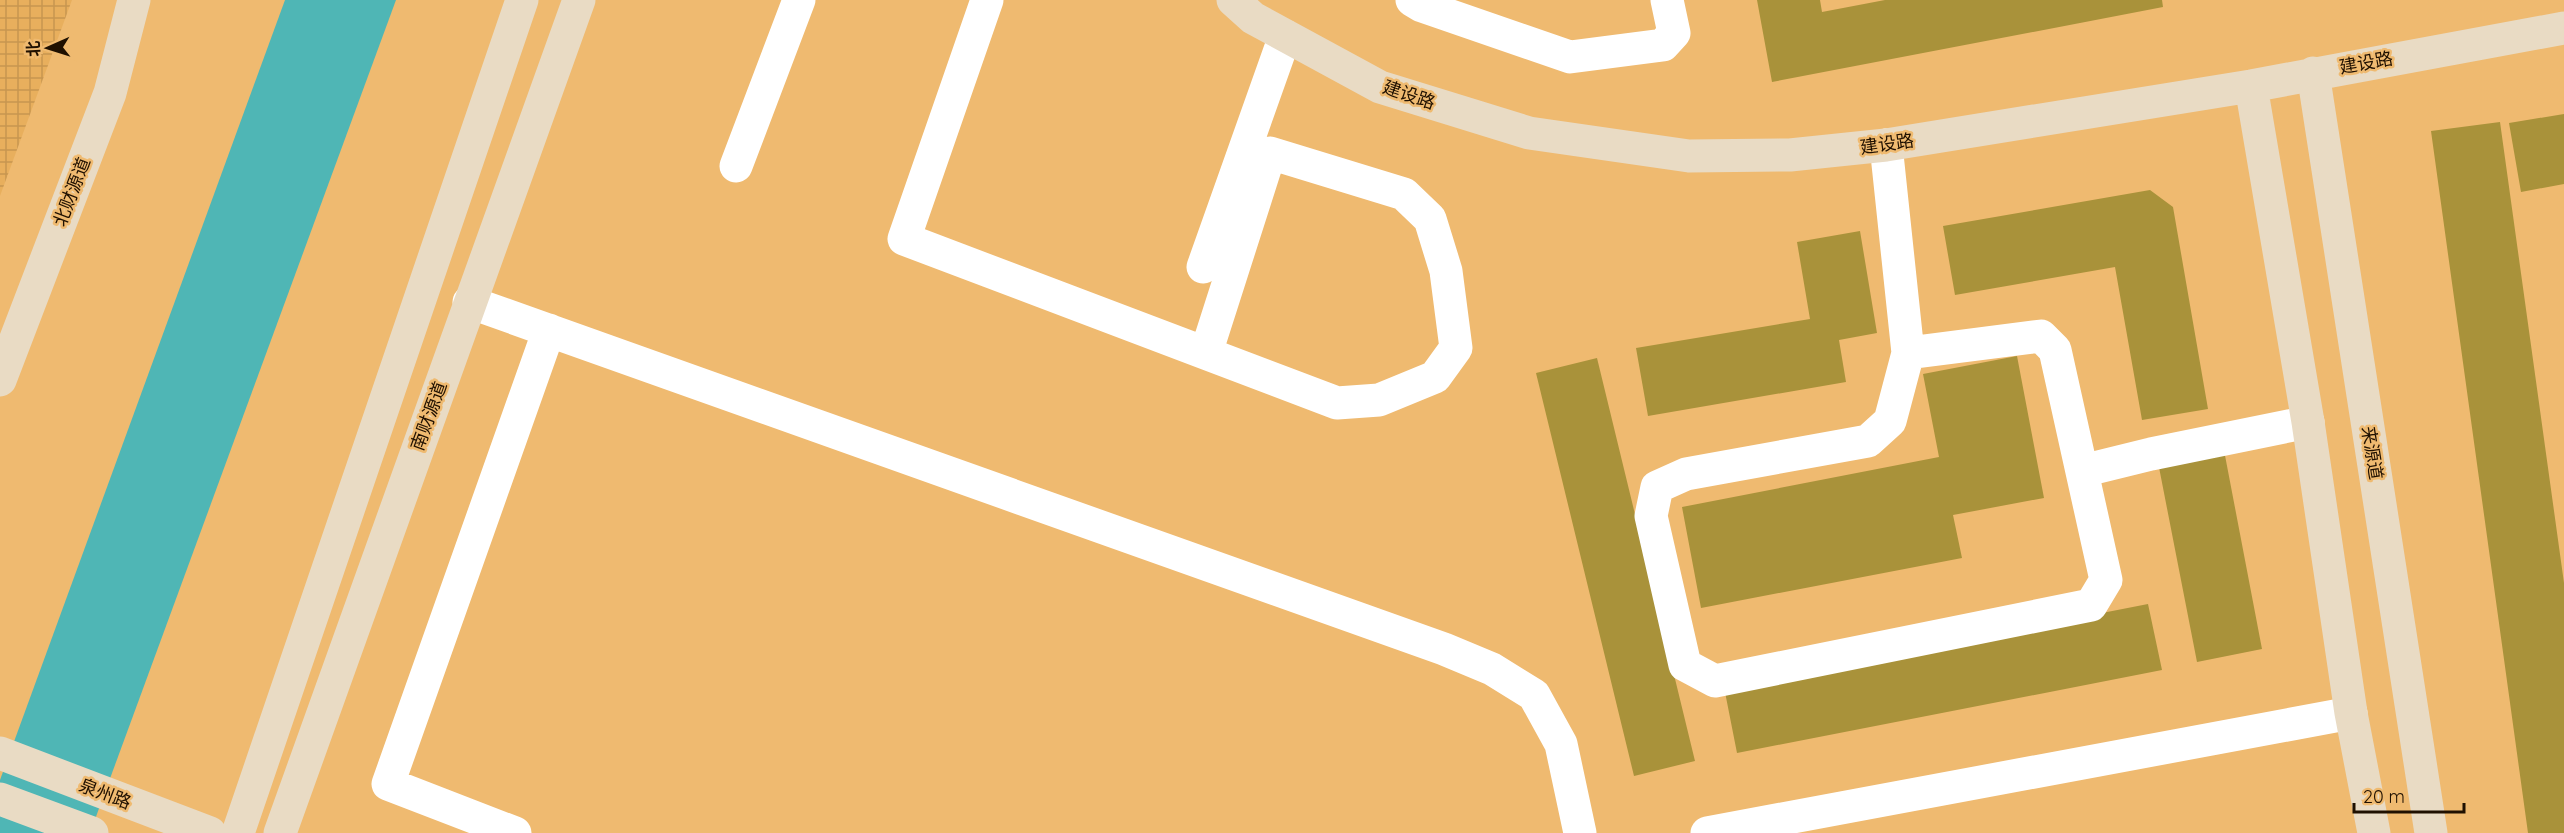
<svg xmlns="http://www.w3.org/2000/svg" width="2564" height="833" viewBox="0 0 2564 833" font-family="Quicksand,'Noto Sans SC',sans-serif">
	<style>
		.industrial { fill: url(#industrial-grid) }
		.water { fill: #4fb6b5 }
		.building { fill: #a9923a }
		.lines { fill: none; stroke-linecap: round; stroke-linejoin: round }
		.street { stroke: #fff; stroke-width: 33 }
		.secondary { stroke: #e9dbc4; stroke-width: 33 }
		.labels { text-anchor: middle; stroke-width: 5; stroke-linejoin: round; paint-order: stroke }
		.street-label { font-size: 18px; fill: #1f1000; stroke: #efba70 }
	</style>
	<defs>
		<pattern id="industrial-grid" width="8" height="8" patternUnits="userSpaceOnUse" patternTransform="scale(1.5)"><rect width="8" height="8" fill="#e8af5d"/><path d="M0 4h8M4 0v8" fill="none" stroke="#c7964f"/></pattern>
	</defs>
	<rect width="100%" height="100%" fill="#efba70"/>
	<path class="industrial" d="M0,0h72l-72,196z"/>
	<path class="water" d="M285,0h111l-306,833h-90v-53z"/>
	<path class="building" d="M1757,0h63l2,12 63,-12h277l1,7 -391,75z
		M2564,114v70l-43,8 -12,-69z
		M2500,122l64,461v250h-36l-97,-702z
		M2150,190l23,17 35,202 -66,11 -27,-153 -160,28 -12,-69z
		M1860,231l17,102 -38,7 7,42 -198,34 -12,-68 174,-29 -13,-77z
		M2017,356l27,142 -91,17 9,43 -261,50 -19,-101 257,-50 -16,-83z
		M1597,358l98,403 -61,15 -98,-403z
		M2223,445l39,204 -65,13 -40,-205z
		M2148,604l14,66 -425,83 -13,-66z"/>
	<g class="lines">
		<path class="street" d="M987,0l-83,239 433,164 42,-3 56,-23 21,-29 -10,-77 -16,-52 -26,-25 -134,-41 -64,200
			M1412,0l10,6 148,51 93,-12 11,-12 -7,-33
			M1886,145l22,208 -18,68 -22,20 -182,33 -29,13 -6,29 34,149 30,16 376,-76 15,-25 -51,-230 -14,-14 -133,17
			M736,166l63,-166
			M1203,267l82,-231
			M469,302l975,347 48,20 42,26 27,49 19,89
			M2082,471l69,-17 157,-32
			M515,833l-127,-49 161,-454
			M1707,833l644,-120"/>
		<path class="secondary" d="M1233,0l20,18 127,69 149,46 160,23 101,-1 96,-10 365,-59 313,-58
			M2313,73l118,760
			M2251,86l57,336 43,291 23,120
			M0,380l110,-287 24,-93
			M0,753l210,80
			M0,799l92,34
			M238,833l284,-833
			M280,833l299,-833"/>
	</g>
	<g class="labels">
		<g class="street-label">
			<text transform="translate(2366 63) rotate(-10)" y="6">建设路</text>
			<text transform="translate(1409 95) rotate(19)" y="6">建设路</text>
			<text transform="translate(1887 144) rotate(-8)" y="6">建设路</text>
			<text transform="translate(72 192) rotate(-69)" y="6">北财源道</text>
			<text transform="translate(429 416) rotate(-70)" y="6">南财源道</text>
			<text transform="translate(2372 453) rotate(81)" y="6">来源道</text>
			<text transform="translate(105 794) rotate(21)" y="6">泉州路</text>
		</g>
	</g>
	<g transform="translate(48 48) rotate(267)" stroke="#efba70" stroke-width="4.5" paint-order="stroke">
	<path d="M0-4.5L10 22L0 15L-10 22Z" fill="#1f1000"/>
	<text y="-9" font-size="16" font-weight="bold" text-anchor="middle" fill="#1f1000">北</text>
	</g>
	<path d="M2354 803v9h110v-9" fill="none" stroke="#1f1000" stroke-width="3"/>
	<text x="2363" y="803" font-size="18" fill="#1f1000" stroke="#efba70" stroke-width="4.5" paint-order="stroke">20 m</text>
</svg>
